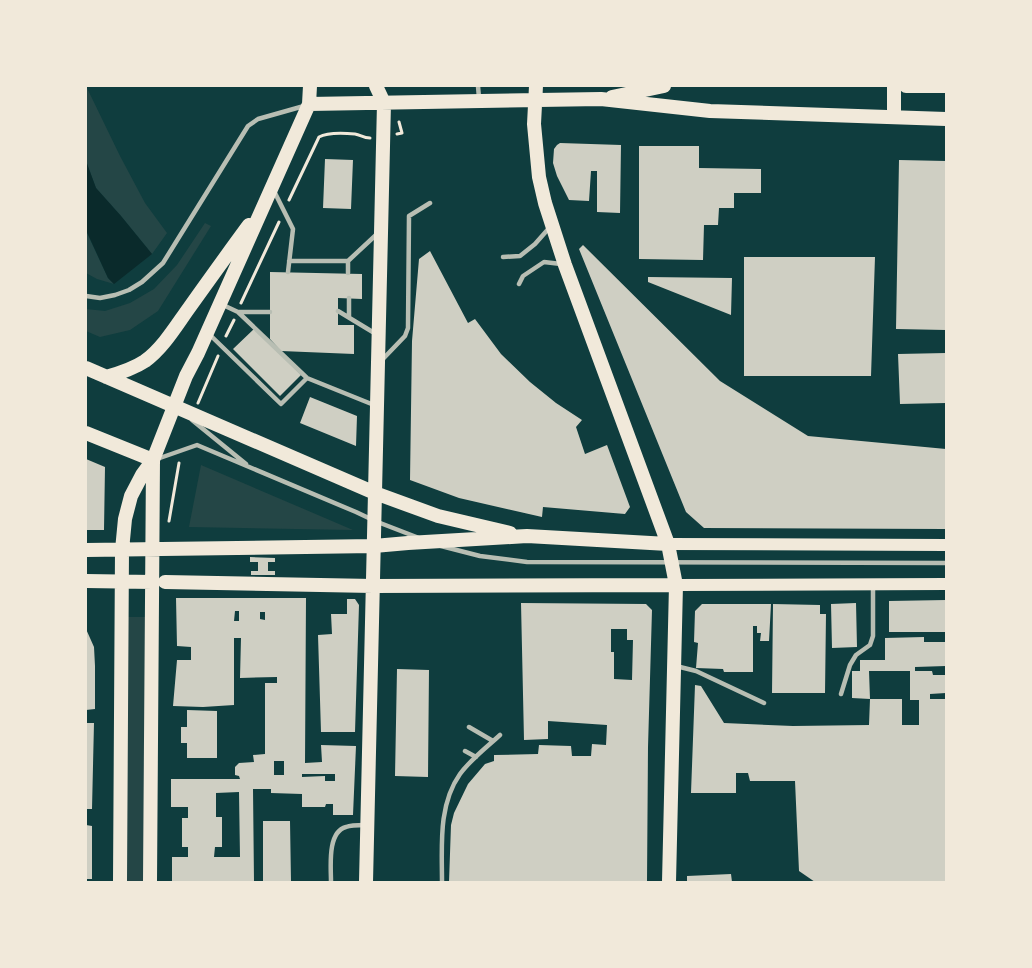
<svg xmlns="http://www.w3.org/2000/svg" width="1032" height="968" viewBox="0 0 1032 968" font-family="'Noto Serif',serif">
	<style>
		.green { fill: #244646 }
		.water { fill: #0a2a2b }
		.building { fill: #cfcfc3; fill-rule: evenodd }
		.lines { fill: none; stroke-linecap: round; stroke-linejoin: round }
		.path { stroke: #f1e9da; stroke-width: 3 }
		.service { stroke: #b8beb3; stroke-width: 4.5 }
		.secondary { stroke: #f1e9da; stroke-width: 12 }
		.primary { stroke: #f1e9da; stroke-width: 14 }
	</style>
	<rect width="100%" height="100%" fill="#0f3d3e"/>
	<path class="green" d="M86,86l34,70 25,47 22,30 -15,21 -31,-38 -25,-28 -10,-27z
		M205,223l6,3 -53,85 -28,19 -30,7 -14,-6v-22l19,2 25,-8 24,-14 23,-24z
		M86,231l22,47 6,6 -17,-5 -11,-6z
		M201,465l152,65 -164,-3z
		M124,617h24l-2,265h-23z"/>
	<path class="water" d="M86,161l10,27 25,28 31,38 -38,30 -6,-6 -22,-48z"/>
	<path class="building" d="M560,143l61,2 -1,68 -23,-1v-41h-6l-2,30 -20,-1 -12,-24 -4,-13 1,-14 3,-4z
		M639,146h60v22l62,1v24h-27v15h-15l-1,17h-14l-1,35 -64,-1z
		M325,159l28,1 -2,49 -28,-1z
		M899,160l47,1v169l-50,-1z
		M583,245l137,136 88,55 138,13v80l-242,-1 -18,-16 -107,-263z
		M430,251l38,72 7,-4 26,35 29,28 26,21 26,17 -6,7 9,27 22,-9 23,62 -5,7 -82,-7 -1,10 -83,-19 -49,-18 2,-139 7,-82z
		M744,257h131l-4,119h-127z
		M270,272l92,2v25l-24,-1v27h16v29l-73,-3 -11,-12z
		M648,277l84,1 -1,37 -83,-33z
		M255,328l46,47 -21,21 -47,-47z
		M946,353v50l-46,1 -2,-50z
		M310,397l47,19 -1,30 -56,-23z
		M86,459l19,8 -1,63h-18z
		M250,557l25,1v4h-7v9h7v4h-24v-4h7v-9h-8z
		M176,598h130l-1,165 17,-1 -1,-17 35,1 -3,69h-20v-11h-7l-1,3h-23v-13l-31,-1v-4h-18l1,93h-82v-25h16v-10h-6v-29h6v-11h-17v-28h69l-1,-3 -4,-1v-8l4,-4 15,-1 -1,-7 12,-1v-71h12v-6l-37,1 1,-40h-7v67l-31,2 -30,-1 4,-46h14v-13l-14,-1zM235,611h4v10h-5zM260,612h5v8l-5,-1zM274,761h10v14h-10zM302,774h33v7h-10v-5l-23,1zM239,792l1,65h-26l1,-10h7v-30h-6v-24z
		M347,599h8l4,6 -4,127h-34l-3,-97 14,-1 -1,-20h16z
		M946,600v32h-57v-31z
		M521,603l125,1 6,6 -4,137 -1,135h-198l2,-57 3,-12 14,-29 17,-20 9,-3v-6l44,-1 1,-9 32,1 1,10h19l1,-12 14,1 1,-20 -59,-4v18l-24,1zM611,629h16v11h6l-1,40 -18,-1v-27h-3z
		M856,603l1,44 -25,1 -1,-44z
		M702,604h69l-2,37h-9l1,-8h-4v-7h-4v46h-29l-1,-3 -27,-1 2,-25 -4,-1 1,-31z
		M773,604l47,1v9h6l-1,79h-53z
		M86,629l8,18 1,19v43l-9,1z
		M924,637v5h22v24l-31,1v4h17l1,4h13v18l-16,1v5h16v183h-131l-16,-11 -4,-90h-45l-2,-8h-12v20h-45l4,-108 6,1 23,37 69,3 76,-1 1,-26h32v26h17v-25h-9v-29h-41l1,28 -18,-1v-27h8v-11h25v-22z
		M397,669l32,1 -1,107 -33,-1z
		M187,710l30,1v47h-30v-15h-6v-16h6z
		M86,723h8l-2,86h-6z
		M263,821h27l1,61h-28z
		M86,825l6,1v53h-6z
		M731,874l1,8h-45v-6z"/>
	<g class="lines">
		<path class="path" d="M397,134l5,-1 -3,-11
			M289,200l30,-63c9,-5 25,-4 36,-3 6,1 8,4 15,4
			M241,303l38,-81
			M226,336l8,-16
			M198,403l20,-47
			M169,521l10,-58"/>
		<path class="service" d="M478,86l1,12
			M273,189l20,40 -5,43
			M503,257l17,-1 15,-12 15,-17
			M289,261h59l29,-27
			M348,273v-12
			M519,284l4,-8 21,-14 17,2
			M86,296l14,2 15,-3 14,-5 13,-8 21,-19 85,-137 10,-7 46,-13
			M349,298v19
			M338,311l38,23
			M238,312h32
			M209,334l72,70 26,-26 -69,-66 -15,-7
			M381,361l24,-25 3,-8 1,-112 21,-13
			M307,378l67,27
			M192,420l54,44
			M157,459l40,-14 159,67 19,9 44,17
			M441,546l39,10 47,6 419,1
			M676,666l20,5 68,32
			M841,694l9,-29 6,-10 14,-10 3,-9v-51
			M469,727l24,14
			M465,751l11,6
			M331,882c0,-15 -4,-50 15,-55 5,-2 13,-2 19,-2
			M442,882c0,-36 -4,-77 18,-108 11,-15 27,-27 40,-39"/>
		<path class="secondary" d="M668,544l278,1
			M676,585l270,-1"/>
		<path class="primary" d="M536,86l-2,38 5,53 6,26 20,62 103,279 8,41 -7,297
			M906,86h40
			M612,97l52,-11
			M309,104l292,-5 109,12 236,8
			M894,117v-31
			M86,368l289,125 63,23 72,17
			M106,377c14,-4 27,-8 39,-16 18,-13 31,-35 44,-53 20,-28 40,-56 60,-83
			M86,433l67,27
			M86,550l288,-4 34,-3 119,-7 141,8
			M86,581l66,1
			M165,582l208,4 303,-1
			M120,882l2,-332 3,-31 6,-23 11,-21 11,-15 33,-84 12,-23 111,-249 1,-18
			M150,882l3,-422
			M366,882l18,-779 -8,-17"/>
	</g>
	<rect width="1032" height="968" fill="none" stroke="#f1e9da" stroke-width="174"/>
</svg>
